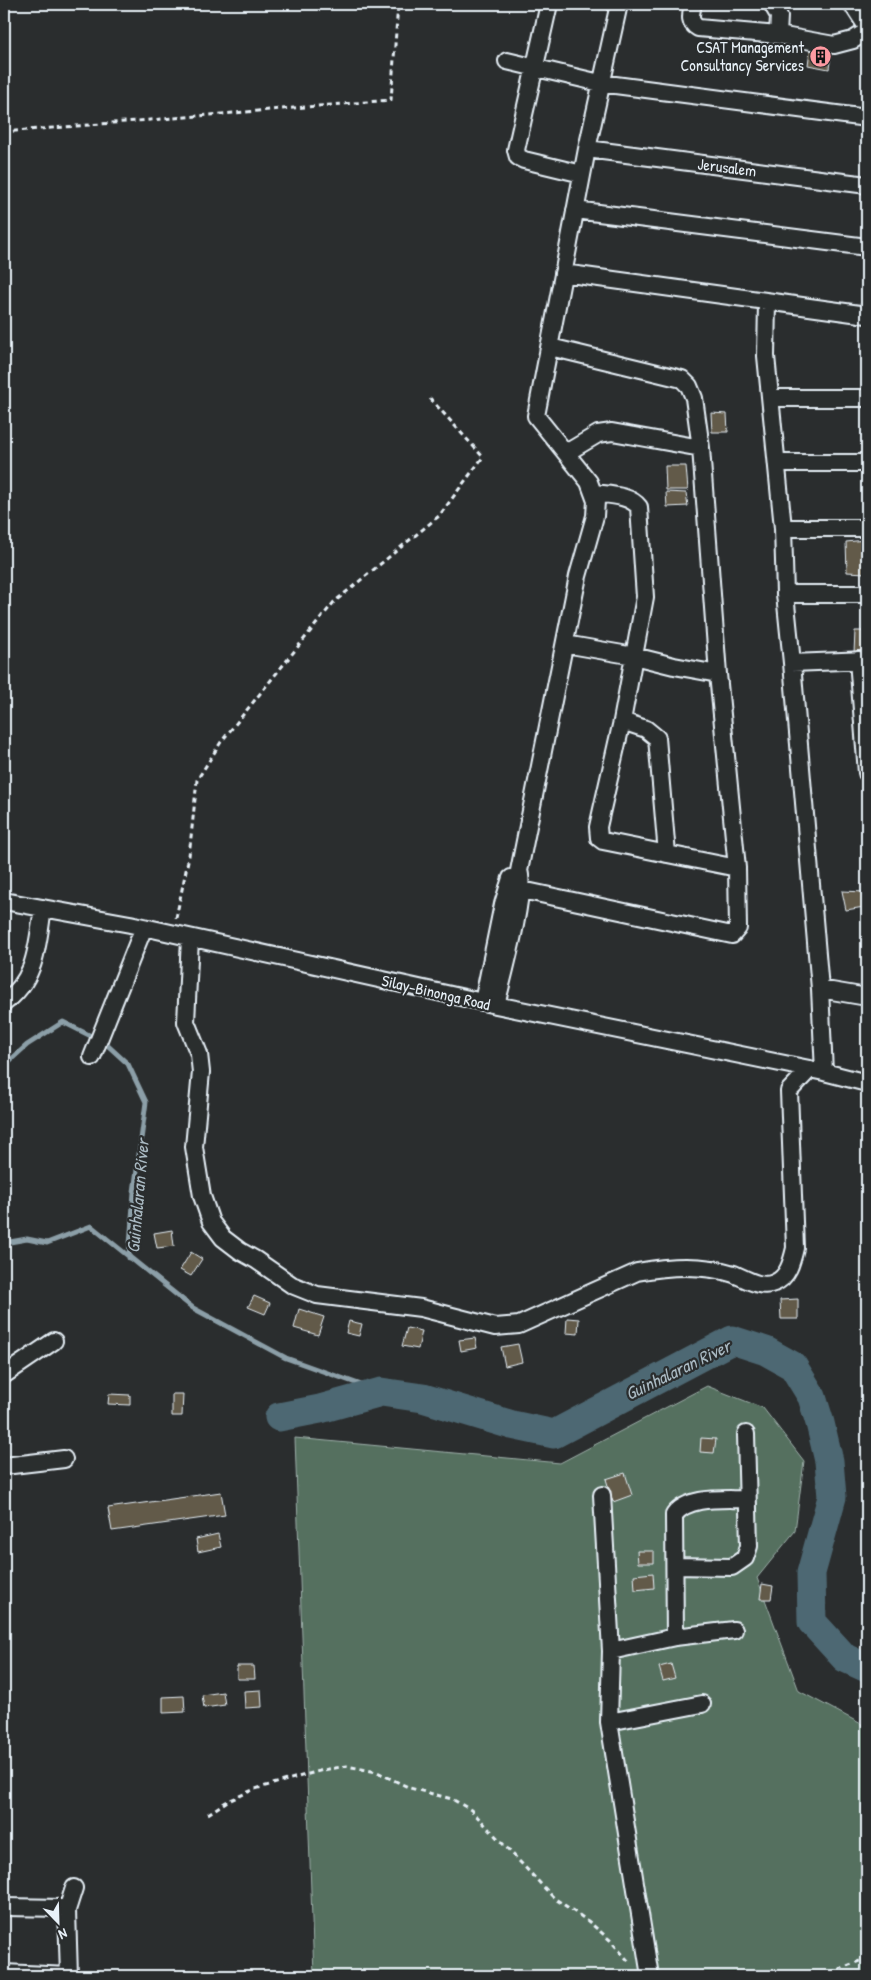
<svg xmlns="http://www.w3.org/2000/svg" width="871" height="1980" viewBox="0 0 871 1980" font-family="'Patrick Hand',sans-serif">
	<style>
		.green { fill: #556f5e; stroke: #9eb0ab }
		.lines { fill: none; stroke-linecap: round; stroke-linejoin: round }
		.stream { stroke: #8c9fa8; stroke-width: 5 }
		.river { stroke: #4e6873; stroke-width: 29 }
		.building { fill: #625a4a; stroke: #e8f1f8 }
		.minor-casing { stroke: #e8f1f8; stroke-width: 20 }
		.path { stroke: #e8f1f8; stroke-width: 3; stroke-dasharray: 5 4; stroke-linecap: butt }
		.minor { stroke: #2a2d2e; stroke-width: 16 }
		.labels { text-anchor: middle; stroke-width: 4.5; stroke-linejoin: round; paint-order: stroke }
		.poi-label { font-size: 16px; fill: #e8f1f8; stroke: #2a2d2e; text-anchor: end }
		.street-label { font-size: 16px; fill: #e8f1f8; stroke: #2a2d2e }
		.water-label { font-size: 18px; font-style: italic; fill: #aabac3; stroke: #2a2d2e }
	</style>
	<rect width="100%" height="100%" fill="#2a2d2e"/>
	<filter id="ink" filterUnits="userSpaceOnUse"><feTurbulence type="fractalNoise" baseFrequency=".02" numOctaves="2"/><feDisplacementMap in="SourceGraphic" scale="10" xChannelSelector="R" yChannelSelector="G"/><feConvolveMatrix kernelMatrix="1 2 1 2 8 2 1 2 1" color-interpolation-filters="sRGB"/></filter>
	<g filter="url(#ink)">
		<path class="green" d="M707,1386l56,22 41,53 -9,70 -38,47 42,113 68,36v249h-553l-19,-538 265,25z"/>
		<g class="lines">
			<path class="stream" d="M4,1066l23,-21 36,-23 42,21 23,21 18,38 -12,90 -5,66
				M4,1243l23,-4 20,4 44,-17 102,82 93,50 95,34"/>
			<path class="river" d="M279,1417l41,-8 61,-17 42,6 89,27 42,9 178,-94 34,11 27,15 19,31 8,26 9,38 3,36 -21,76 1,49 33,36 22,10"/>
		</g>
		<path class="building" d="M811,42l21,4 -3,23 -21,-4z
			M711,413l16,1 1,18h-16z
			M665,466h21l2,24h-22z
			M666,492l20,1 2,13 -21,1z
			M865,540l1,33 -19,-1 -1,-30z
			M855,631h12v22h-13z
			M842,891l23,1 -1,15 -18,3z
			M172,1230l2,16 -17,2 -3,-15z
			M191,1252l11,7 -11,17 -11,-6z
			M254,1296l16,7 -5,11 -17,-7z
			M798,1299v20h-17l-1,-19z
			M299,1309l25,8 -6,18 -24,-7z
			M567,1318l12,1 -1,15 -12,-1z
			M349,1321l13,3 -3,12 -13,-3z
			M407,1328l15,3 -4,18 -16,-3z
			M475,1338l2,10 -16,3 -2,-11z
			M518,1344l4,18 -17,4 -4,-19z
			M109,1394l21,1v10l-22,-1z
			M172,1394h11l-1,22h-10z
			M701,1438l15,1 -2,14 -14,-1z
			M625,1473l7,22 -19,7 -7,-23z
			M221,1492l4,23 -113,16 -4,-23z
			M218,1534l3,13 -23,5 -2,-13z
			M637,1551h17v12h-16z
			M653,1573l1,15 -19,2 -1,-15z
			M762,1584l11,2 -2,13h-11z
			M671,1664l4,14 -12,3 -4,-14z
			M237,1666h17l1,13h-18z
			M261,1690l1,17 -17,1 -1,-17z
			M223,1692l2,13 -21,3 -2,-13z
			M184,1696l1,16 -22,1v-16z"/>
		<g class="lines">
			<defs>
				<path id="minor" d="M549,4l-33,146 2,7 6,3 58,14
					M693,4c-2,10 -5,18 5,24l80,7 56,10 19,-5 14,-9
					M772,4l7,12 -1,19
					M852,4l15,23
					M507,61l93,22 267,35
					M587,149l280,36
					M575,210l292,37
					M563,273l304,42
					M767,303l-1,53 17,172 2,66h82
					M772,398h95
					M566,453l32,-19 14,-2 89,16
					M777,463h90
					M595,493c14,2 35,2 44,14l6,90 -11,59 40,10 44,8
					M783,528h84
					M785,594l7,69 75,-3
					M565,644l69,12 -12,65 -24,106 1,11 4,3 134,27
					M858,660l9,113
					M792,663l28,326
					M622,721l24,8 11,9 10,116
					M508,887l224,48 6,-7 -1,-60 -19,-194 -17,-226 -7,-50 -5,-12 -7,-7 -132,-32
					M4,901l126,23 366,81 328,67 43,11
					M190,938l-4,84 13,32 2,18 -7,75 8,49 9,26 12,16 17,13 16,9 36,25 25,10 104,13 74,19 24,-2 118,-53c31,-6 67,-8 97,2 12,5 27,15 40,9 14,-5 18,-22 21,-35l-6,-157 21,-22
					M483,1002l20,-98 8,-26
					M4,1003c33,-24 33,-58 39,-95
					M496,1005c6,-25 31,-115 23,-134l59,-295 17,-60 1,-15 -7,-19 -53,-66 51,-267 32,-145
					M92,1057l52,-130
					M824,1072l-4,-83 47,8
					M4,1375l50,-34
					M4,1466l60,-7
					M602,1495l9,156
					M675,1566l57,1 13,-9 4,-12 -3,-112
					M675,1637l-1,-122c15,-20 51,-15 73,-16
					M609,1722l93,-18
					M4,1907l60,1 3,2 2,66
					M67,1910l7,-22
					M4,1973l65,3
					M650,1976l-41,-254 2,-71 64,-14 59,-7"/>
			</defs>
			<use href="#minor" class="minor-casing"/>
			<path class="path" d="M4,132l387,-32 7,-96
				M176,918l13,-62 8,-76 24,-38 113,-140 105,-86 44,-59 -55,-61
				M208,1814l18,-12 29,-13 68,-19 24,-4 30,6 33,16 42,11 19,11 83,88 34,23 22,19 21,24
				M822,1976l45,-18"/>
			<use href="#minor" class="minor"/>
		</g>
	</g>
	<defs>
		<symbol id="building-disc" viewBox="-11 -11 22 22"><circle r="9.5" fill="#ff9aa2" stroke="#2a2d2e"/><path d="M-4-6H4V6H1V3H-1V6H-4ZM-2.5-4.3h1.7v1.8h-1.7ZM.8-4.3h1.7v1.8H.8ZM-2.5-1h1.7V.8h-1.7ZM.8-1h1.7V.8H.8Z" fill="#111"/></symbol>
	</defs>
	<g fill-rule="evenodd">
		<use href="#building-disc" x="808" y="44" width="25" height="25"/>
	</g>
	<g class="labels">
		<g class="poi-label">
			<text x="804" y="53">CSAT Management<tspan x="804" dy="18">Consultancy Services</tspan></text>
		</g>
		<g class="street-label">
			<text transform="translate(727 167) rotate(7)" y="6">Jerusalem</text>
			<text transform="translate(436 992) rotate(13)" y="6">Silay-Binonga Road</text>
		</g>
		<g class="water-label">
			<text transform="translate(138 1196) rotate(-85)" y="6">Guinhalaran River</text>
			<text transform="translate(678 1370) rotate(-26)" y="6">Guinhalaran River</text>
		</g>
	</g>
	<rect width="871" height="1980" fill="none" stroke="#2a2d2e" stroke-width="20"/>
	<rect x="10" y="10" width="851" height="1960" fill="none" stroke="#e8f1f8" stroke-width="2" filter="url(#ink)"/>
	<g transform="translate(58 1922) rotate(157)" stroke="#2a2d2e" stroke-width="4" paint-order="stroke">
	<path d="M0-4L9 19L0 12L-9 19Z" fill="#e8f1f8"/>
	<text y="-8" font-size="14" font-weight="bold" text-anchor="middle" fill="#e8f1f8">N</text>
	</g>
</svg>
